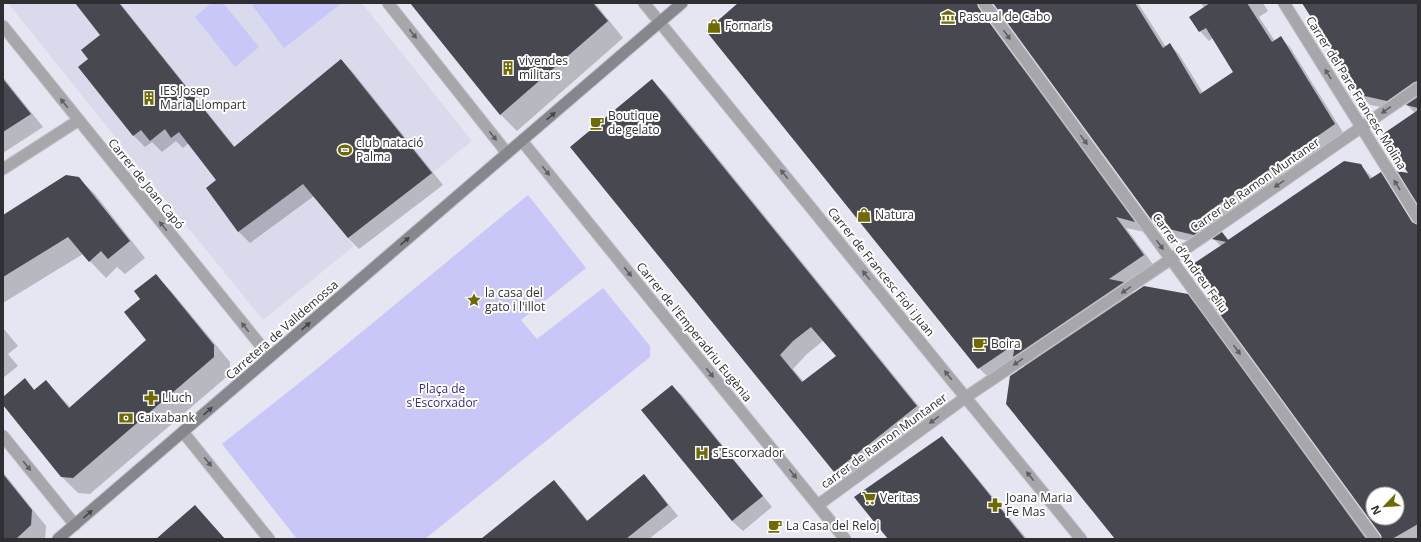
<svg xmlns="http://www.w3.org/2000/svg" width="1421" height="542" viewBox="0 0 1421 542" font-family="'Open Sans',sans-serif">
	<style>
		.built { fill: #dadaed }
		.green { fill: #c8c7f7 }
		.shadow { fill: #0003; fill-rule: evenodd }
		.building { fill: #484851; fill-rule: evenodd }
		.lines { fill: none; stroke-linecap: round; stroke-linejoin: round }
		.minor-casing { stroke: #c1c1cc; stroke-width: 13 }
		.tertiary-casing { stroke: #c1c1cc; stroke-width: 13 }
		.secondary-casing { stroke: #c1c1cc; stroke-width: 13 }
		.minor { stroke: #a6a6ab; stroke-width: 11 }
		.tertiary { stroke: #a6a6ab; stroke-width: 11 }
		.secondary { stroke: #86868d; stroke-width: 11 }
		.oneway { fill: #5f5f63 }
		.oneway2 { fill: #45454a }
		.labels { text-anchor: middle; stroke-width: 4; stroke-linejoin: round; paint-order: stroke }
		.poi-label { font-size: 12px; fill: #2f2f33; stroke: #fff; text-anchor: start }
		.street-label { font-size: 12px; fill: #2f2f33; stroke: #fff }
		.park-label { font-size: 12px; fill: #3c2b84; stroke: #fff }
	</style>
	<rect width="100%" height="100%" fill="#e6e6f2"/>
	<path class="built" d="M8,3h354l110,138 -40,32 -91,-114 -84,69 97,118 -91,74 -96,-118z"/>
	<path class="green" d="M211,3h12l36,44 -24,20 -40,-50z
		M255,3h87l-58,45 -32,-43z
		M528,195l58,73 -65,52 16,19 66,-51 47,58v11l-225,182h-128l-75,-95 96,-76z"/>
	<path class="shadow" d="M76,3h44l115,144 106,-87 11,11 91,114 -84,64 -11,-11 -34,-42 -64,47 -11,-11 -32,-44 11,-8 -29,-37 -6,5 -7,-7 -14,11 -10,-10 -7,5 -11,-11 -55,-69 11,-8 12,-23z
		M411,3h184l28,35 -106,93 -16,-16z
		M739,3h224l70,76 112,153 -19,-4 29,39 -28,19 7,8 53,1 13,13 169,231h-252l-92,-172 -7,-6 -27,19 -12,-12 -272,-337z
		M1005,3h133l28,44 3,-3 10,10 24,39 31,-21 -21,-34 -4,3 -9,-10 4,-23 -3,-5h62l5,8 -9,6 16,24 5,-4 10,10 54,87 -127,87 6,9 -2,2 8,8 131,-75 11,11 47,76v287h-22l-16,-21h17v-24h-24v24h2l-1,3 -152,-219 -1,-56 -9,-8 -8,6 -38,-8 -10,-10z
		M1304,3h114v185l-3,-75 -9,-9 -9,6 -27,-5 -10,-10z
		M3,77l40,50 -40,26z
		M652,81l14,13 264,326 -82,65 -13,-13 -264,-325zM824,340l14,16 -34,26 -11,-13 14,-15z
		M78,178l17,16 50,64 -20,16 -8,-7 -11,11 -23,-24 -80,49v-87z
		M156,276l16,16 58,70v12l-140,120 -12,-1 -16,-16 -59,-73v-7l22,-17 10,10 11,-9 25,27 77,-68 -6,-41z
		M3,328l15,18 -10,8 10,12 -15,12z
		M672,386l11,10 89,111 -29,24 -11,-10 -89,-111z
		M942,438l15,15 70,86h-138z
		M3,472l43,54 -1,13h-42z
		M644,476l10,10 24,30 -29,23h-168l72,-58 11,10 24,30z
		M195,506l30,33h-68z"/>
	<path class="building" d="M75,3h44l115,144 107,-88 91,114 -84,65 -45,-54 -65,48 -32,-44 10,-8 -37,-48 -8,6 -6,-9 -15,12 -9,-11 -8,6 -55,-69 10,-8 -7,-9 19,-15z
		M410,3h183l15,18 -108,94z
		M738,3h239l1,4 157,215 -19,-5 28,38 -35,24 15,3 -111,75 2,-13 -37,25 -272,-338z
		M993,3h142l28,45 7,-5 30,51 33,-22 -27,-44 -7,4 -10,-15 21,-14h37l25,39 9,-6 54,88 -127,88 6,8 -20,15 -38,-9z
		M1302,3h116v78l-4,1 -27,19 -27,-6z
		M3,79l28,35 -28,18z
		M652,79l265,327 -83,66 -264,-325zM811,327l25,29 -34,26 -22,-27 13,-14z
		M1418,97v11l-12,-3z
		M1418,110v95l-21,-34 11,2 -25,-39z
		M1344,161l17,3 9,15 11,-7 31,50 6,3v299l-26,15h-10l-1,-4 -173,-237 12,2 -27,-36 33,-22 -14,-3 10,-7 6,8zM1373,494h24v24h-24z
		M66,175l13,2 51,64 -22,18 -7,-8 -12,11 -21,-25 -65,40v-62z
		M156,274l58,71v12l-141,121 -12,-1 -58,-72v-8l22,-19 9,12 12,-10 23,28 77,-68 -22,-28 16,-13 -6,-8z
		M1144,286l44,8 178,245h-251l-109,-135 4,-28z
		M672,385l91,111 -31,25 -91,-111z
		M942,436l39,48 44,55h-137l-34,-42z
		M3,474l29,36 -1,15 -15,14h-13z
		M644,474l24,31 -42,34h-145l73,-59 33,41z
		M195,505l30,34h-69z"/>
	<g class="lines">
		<defs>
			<path id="minor" d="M388,3l119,150
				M984,3l391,536
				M1284,3l134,215
				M3,26l267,331
				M522,141l323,398
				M3,169l76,-49
				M183,432l86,107
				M3,436l72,89
				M818,505l148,-108 205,-138 247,-171"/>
			<path id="tertiary" d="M644,3l437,536"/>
			<path id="secondary" d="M58,539l624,-536"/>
		</defs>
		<use href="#minor" class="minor-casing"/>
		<use href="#tertiary" class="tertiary-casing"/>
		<use href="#secondary" class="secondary-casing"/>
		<use href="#minor" class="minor"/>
		<use href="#tertiary" class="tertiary"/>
		<use href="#secondary" class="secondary"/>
	</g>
	<defs><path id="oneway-solid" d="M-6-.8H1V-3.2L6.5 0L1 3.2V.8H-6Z"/></defs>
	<g class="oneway">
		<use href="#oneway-solid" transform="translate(413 34) rotate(52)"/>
		<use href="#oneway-solid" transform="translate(1007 35) rotate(54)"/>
		<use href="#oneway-solid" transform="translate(1328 74) rotate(-122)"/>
		<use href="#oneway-solid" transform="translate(64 103) rotate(-129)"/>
		<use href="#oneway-solid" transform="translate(1386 110) rotate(145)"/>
		<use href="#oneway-solid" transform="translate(493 136) rotate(52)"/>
		<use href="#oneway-solid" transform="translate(1084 140) rotate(54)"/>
		<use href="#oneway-solid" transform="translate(546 171) rotate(51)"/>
		<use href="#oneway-solid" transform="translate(784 174) rotate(-129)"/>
		<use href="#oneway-solid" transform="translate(1279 184) rotate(145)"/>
		<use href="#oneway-solid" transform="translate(1397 185) rotate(-122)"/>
		<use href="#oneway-solid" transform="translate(163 226) rotate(-129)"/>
		<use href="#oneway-solid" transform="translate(1160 245) rotate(54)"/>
		<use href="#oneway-solid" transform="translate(628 272) rotate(51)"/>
		<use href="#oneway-solid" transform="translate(866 275) rotate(-129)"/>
		<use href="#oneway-solid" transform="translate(1126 290) rotate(146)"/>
		<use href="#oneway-solid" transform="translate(245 327) rotate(-129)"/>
		<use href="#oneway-solid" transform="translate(1237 350) rotate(54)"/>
		<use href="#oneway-solid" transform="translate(1018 362) rotate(146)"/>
		<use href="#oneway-solid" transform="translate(710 373) rotate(51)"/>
		<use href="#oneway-solid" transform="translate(948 375) rotate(-129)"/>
		<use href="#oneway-solid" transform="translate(934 420) rotate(144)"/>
		<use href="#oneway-solid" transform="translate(208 462) rotate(51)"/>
		<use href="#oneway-solid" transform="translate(27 466) rotate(51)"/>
		<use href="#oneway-solid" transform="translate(793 474) rotate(51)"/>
		<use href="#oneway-solid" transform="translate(1030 476) rotate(-129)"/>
	</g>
	<g class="oneway2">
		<use href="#oneway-solid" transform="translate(551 116) rotate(-41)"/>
		<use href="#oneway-solid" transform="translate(405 241) rotate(-41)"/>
		<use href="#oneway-solid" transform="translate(306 326) rotate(-41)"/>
		<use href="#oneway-solid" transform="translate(208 411) rotate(-41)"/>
		<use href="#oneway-solid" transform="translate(88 514) rotate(-41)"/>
	</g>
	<defs>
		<symbol id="museum-bare" viewBox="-9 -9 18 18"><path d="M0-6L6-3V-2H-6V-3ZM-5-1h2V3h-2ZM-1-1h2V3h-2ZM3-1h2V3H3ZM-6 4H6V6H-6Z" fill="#706a03" stroke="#fff" stroke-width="2.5" paint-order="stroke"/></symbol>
		<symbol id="shop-bare" viewBox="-9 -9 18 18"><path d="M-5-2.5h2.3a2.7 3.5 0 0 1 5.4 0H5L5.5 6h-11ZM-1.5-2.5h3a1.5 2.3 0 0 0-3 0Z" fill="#706a03" stroke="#fff" stroke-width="2.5" paint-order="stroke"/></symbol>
		<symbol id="building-bare" viewBox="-9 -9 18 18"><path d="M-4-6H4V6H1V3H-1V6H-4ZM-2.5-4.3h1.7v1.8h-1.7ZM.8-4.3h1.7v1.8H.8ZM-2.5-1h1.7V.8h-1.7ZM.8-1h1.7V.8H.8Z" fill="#706a03" stroke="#fff" stroke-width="2.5" paint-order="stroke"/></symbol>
		<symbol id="cafe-bare" viewBox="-9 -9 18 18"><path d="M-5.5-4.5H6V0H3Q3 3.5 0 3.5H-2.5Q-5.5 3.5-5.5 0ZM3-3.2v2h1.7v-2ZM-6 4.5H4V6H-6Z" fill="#706a03" stroke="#fff" stroke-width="2.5" paint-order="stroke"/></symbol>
		<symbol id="stadium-bare" viewBox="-9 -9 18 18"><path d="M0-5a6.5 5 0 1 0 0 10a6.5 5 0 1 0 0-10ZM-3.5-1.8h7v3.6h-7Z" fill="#706a03" stroke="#fff" stroke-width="2.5" paint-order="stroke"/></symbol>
		<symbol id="sight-bare" viewBox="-9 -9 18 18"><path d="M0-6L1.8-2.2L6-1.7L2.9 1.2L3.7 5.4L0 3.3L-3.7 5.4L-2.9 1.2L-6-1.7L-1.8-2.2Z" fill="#706a03" stroke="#fff" stroke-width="2.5" paint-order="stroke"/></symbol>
		<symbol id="pharmacy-bare" viewBox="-9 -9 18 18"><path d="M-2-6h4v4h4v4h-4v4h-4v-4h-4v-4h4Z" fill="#706a03" stroke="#fff" stroke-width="2.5" paint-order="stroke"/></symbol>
		<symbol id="bank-bare" viewBox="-9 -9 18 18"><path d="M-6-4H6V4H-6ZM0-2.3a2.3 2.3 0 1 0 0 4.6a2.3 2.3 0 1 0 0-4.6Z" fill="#706a03" stroke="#fff" stroke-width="2.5" paint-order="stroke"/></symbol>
		<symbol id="hospital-bare" viewBox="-9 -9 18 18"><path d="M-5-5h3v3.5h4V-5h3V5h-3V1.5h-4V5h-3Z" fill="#706a03" stroke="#fff" stroke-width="2.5" paint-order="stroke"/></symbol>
		<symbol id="supermarket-bare" viewBox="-9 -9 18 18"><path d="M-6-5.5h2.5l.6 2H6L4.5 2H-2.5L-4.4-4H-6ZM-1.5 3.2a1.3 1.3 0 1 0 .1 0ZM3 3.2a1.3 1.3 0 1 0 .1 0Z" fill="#706a03" stroke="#fff" stroke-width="2.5" paint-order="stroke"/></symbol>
	</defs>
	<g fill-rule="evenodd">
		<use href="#museum-bare" x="938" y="7" width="20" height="20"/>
		<use href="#shop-bare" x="704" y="16" width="20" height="20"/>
		<use href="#building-bare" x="498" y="58" width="20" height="20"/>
		<use href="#building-bare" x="139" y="88" width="20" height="20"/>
		<use href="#cafe-bare" x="587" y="113" width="20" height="20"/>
		<use href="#stadium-bare" x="335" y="140" width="20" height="20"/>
		<use href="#shop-bare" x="854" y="205" width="20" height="20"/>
		<use href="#sight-bare" x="464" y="290" width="20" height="20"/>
		<use href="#cafe-bare" x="970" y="334" width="20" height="20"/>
		<use href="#pharmacy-bare" x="141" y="388" width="20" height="20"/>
		<use href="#bank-bare" x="116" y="408" width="20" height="20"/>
		<use href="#hospital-bare" x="692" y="443" width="20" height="20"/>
		<use href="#supermarket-bare" x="859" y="488" width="20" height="20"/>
		<use href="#pharmacy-bare" x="985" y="495" width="20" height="20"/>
		<use href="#cafe-bare" x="765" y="516" width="20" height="20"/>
	</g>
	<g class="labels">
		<g class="poi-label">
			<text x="959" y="21">Pascual de Cabo</text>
			<text x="725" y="30">Fornaris</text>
			<text x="519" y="65">vivendes<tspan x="519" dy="14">militars</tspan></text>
			<text x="160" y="95">IES Josep<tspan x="160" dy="14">Maria Llompart</tspan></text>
			<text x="608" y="120">Boutique<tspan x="608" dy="14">de gelato</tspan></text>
			<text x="356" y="147">club natació<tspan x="356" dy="14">Palma</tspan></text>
			<text x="875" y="219">Natura</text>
			<text x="485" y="297">la casa del<tspan x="485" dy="14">gato i l'illot</tspan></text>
			<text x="991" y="348">Boira</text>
			<text x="162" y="402">Lluch</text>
			<text x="137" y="422">Caixabank</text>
			<text x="713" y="457">s'Escorxador</text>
			<text x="880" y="502">Veritas</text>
			<text x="1006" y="502">Joana Maria<tspan x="1006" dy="14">Fe Mas</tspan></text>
			<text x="786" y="530">La Casa del Reloj</text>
		</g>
		<g class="street-label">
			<text transform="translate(1356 93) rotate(58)" y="4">Carrer del Pare Francesc Molina</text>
			<text transform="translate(146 184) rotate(51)" y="4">Carrer de Joan Capó</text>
			<text transform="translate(1255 185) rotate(-35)" y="4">Carrer de Ramon Muntaner</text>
			<text transform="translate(1190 263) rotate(54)" y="4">Carrer d'Andreu Feliu</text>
			<text transform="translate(881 272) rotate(51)" y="4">Carrer de Francesc Fiol i Juan</text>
			<text transform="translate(282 330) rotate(-41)" y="4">Carretera de Valldemossa</text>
			<text transform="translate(694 332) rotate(51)" y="4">Carrer de l'Emperadriu Eugènia</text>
			<text transform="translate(884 441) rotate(-36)" y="4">carrer de Ramon Muntaner</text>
		</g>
		<g class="park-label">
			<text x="442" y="393">Plaça de<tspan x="442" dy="14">s'Escorxador</tspan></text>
		</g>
	</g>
	<rect width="1421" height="542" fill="none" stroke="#2f2f33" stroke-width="8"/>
	<g transform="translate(1385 506) rotate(245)"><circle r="19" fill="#ffffff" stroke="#acacad"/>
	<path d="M0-3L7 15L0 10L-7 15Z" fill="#706a03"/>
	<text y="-6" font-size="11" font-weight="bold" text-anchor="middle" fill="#2f2f33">N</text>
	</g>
</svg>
